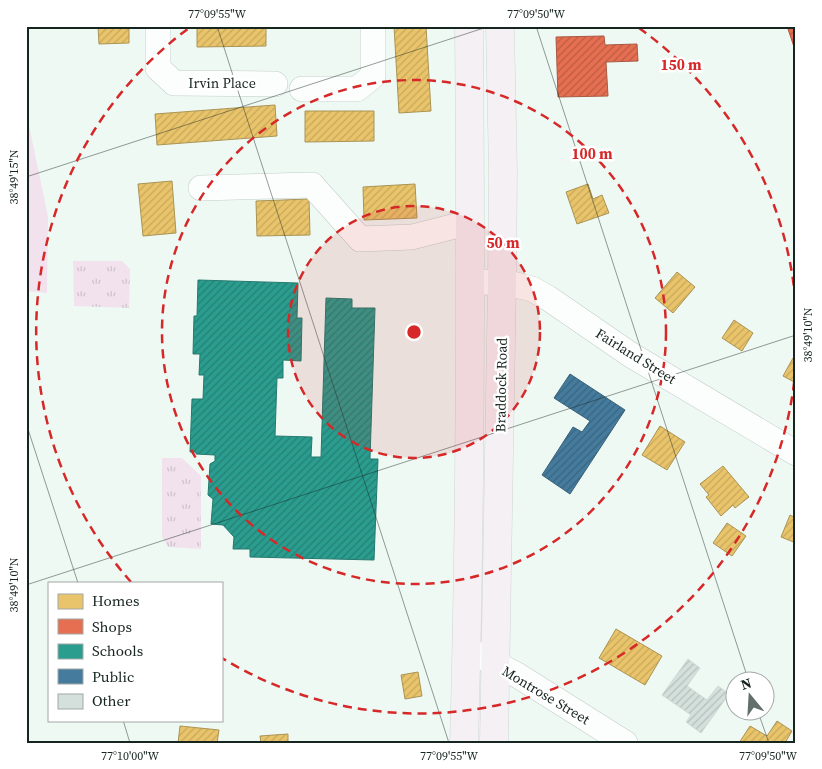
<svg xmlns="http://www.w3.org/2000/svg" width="822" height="769" viewBox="0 0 822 769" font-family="'Source Serif 4',serif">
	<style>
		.grass { fill: #f1e2ed }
		.park { fill: url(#park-tufts) }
		.homes { fill: url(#homes-hatch); stroke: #aa9454 }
		.shops { fill: url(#shops-hatch); stroke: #a95942 }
		.schools { fill: url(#schools-hatch); stroke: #24796e }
		.public { fill: url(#public-hatch); stroke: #376178 }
		.building { fill: url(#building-hatch); stroke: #cedad5 }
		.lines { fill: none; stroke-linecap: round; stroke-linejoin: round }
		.minor-casing { stroke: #c2cec9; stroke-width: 26 }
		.major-casing { stroke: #cfd5d3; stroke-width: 29 }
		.minor { stroke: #fcfefd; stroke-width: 25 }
		.major { stroke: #f4f0f4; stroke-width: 28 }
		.ticks { fill: none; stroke: #172520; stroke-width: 1; stroke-opacity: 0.45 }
		.ring { fill: none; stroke: #d62828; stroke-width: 2.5; stroke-dasharray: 9 6 }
		.labels { text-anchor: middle; stroke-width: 5; stroke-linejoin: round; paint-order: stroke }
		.street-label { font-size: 14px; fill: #172520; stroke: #fff }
		.centre { fill: #d62828; stroke: #fff; stroke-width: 2.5 }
		.ring-label { font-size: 15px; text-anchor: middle; font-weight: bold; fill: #d62828; stroke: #fff; stroke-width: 5; stroke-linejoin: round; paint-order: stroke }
		.neatline { fill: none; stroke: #172520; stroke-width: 2 }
		.ticks-label { font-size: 12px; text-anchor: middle; fill: #172520 }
	</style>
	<defs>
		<pattern id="park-tufts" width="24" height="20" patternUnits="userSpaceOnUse" patternTransform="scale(1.25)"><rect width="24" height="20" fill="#f1e2ed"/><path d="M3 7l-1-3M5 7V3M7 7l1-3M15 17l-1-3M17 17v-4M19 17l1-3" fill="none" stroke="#cec2cb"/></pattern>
		<pattern id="homes-hatch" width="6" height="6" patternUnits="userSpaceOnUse" patternTransform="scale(1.25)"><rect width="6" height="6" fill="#e9c46a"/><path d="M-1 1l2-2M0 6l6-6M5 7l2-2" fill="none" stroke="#c7a85c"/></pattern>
		<pattern id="shops-hatch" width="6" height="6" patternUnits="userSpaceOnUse" patternTransform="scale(1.25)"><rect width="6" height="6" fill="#e76f51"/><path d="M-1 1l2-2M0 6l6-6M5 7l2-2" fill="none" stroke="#ba5b43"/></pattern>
		<pattern id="schools-hatch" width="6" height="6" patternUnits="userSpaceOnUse" patternTransform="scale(1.25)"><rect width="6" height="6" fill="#2a9d8f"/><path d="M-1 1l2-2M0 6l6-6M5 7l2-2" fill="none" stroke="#238074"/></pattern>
		<pattern id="public-hatch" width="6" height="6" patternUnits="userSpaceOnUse" patternTransform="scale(1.25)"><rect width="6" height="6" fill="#457b9d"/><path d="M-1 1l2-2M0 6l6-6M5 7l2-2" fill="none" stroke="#396580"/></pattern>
		<pattern id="building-hatch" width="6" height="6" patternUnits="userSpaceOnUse" patternTransform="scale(1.25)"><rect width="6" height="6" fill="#d4e0db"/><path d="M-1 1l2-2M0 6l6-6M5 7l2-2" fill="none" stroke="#b5c0bc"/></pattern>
	</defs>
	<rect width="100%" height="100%" fill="#eef9f4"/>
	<path class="grass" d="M26,111l22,106 -1,76 -21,-2z"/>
	<path class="park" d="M73,261h49l8,8 -1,39 -55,-2z
		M162,458h20l19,18v73l-33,-2 -6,-10z"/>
	<path class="homes" d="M98,26h31v17l-30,1z
		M197,26h69v20l-69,1z
		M394,26h32l5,85 -32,2z
		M275,105l2,31 -120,9 -2,-31z
		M305,111h69v30l-69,1z
		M172,181l4,52 -33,3 -5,-52z
		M415,184l2,34 -53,2 -1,-33z
		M588,184l5,15 9,-4 7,18 -32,11 -11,-32z
		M309,199l1,36 -53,1 -1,-35z
		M677,272l18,15 -22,26 -18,-15z
		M734,320l19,13 -11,18 -20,-13z
		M793,358l3,2v23l-13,-7z
		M660,426l25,16 -18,28 -25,-15z
		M723,466l26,31 -14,11 -2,-3 -12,11 -15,-19 3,-2 -9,-11z
		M790,515l6,3v25l-15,-6z
		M727,523l19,13 -14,20 -19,-13z
		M616,629l46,27 -17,29 -46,-27z
		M418,672l4,24 -17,3 -4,-24z
		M777,721l15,10 -7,12h-46l11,-17 17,10z
		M180,726l39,4 -2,13h-39z
		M288,734v9h-27l-1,-7z"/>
	<path class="shops" d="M787,26h9v24h-1z
		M604,36l1,9 32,-1 1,17 -32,1 2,34 -50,1 -2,-60z"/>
	<path class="schools" d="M198,280l100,3 -1,35h5l-1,43 -18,-1v18h-6l-2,58 37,1 -1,20h10l5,-159 26,1v9h23l-5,151h8l-4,101 -124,-3v-8h-17l1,-12 -11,-12 -12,-1 2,-25 -5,-4 2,-31 5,-3v-6l-19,-1v-2h-6l2,-53h11l1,-24h-5l1,-21h-7l1,-38h3z"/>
	<path class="public" d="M570,374l55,36 -55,84 -28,-19 31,-48 9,5 8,-11 -36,-23z"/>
	<path class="building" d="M688,659l12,9 -13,18 20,14 11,-14 11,8 -28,39 -15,-11 5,-7 -29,-20z"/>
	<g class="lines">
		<defs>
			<path id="minor" d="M158,26v42l16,15 101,1
				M302,89h55l16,-13v-50
				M201,188l111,-3 48,54 52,-2 59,-15
				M471,281l41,3 20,5 16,9 83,57 165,98
				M467,649l50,26 108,68"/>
			<path id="major" d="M464,743c7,-239 7,-478 5,-717
				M494,743l8,-460 1,-111 -3,-146"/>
		</defs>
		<use href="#minor" class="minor-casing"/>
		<use href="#major" class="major-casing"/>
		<use href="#minor" class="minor"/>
		<use href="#major" class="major"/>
	</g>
	<path class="ticks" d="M217,26l232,717M536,26l213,656M26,177l464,-151M26,423l52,160M26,585l770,-250M758,712l11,31M123,720l7,23"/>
	<circle cx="414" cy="332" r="126" fill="#d62828" fill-opacity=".12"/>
	<g class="ring">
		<circle cx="414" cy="332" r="126"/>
		<circle cx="414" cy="332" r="252"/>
		<path d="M131 582A378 378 0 0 1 189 28M639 28A378 378 0 0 1 222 658"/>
	</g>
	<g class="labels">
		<g class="street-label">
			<text x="222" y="88">Irvin Place</text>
			<text transform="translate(636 356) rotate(32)" y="5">Fairland Street</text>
			<text transform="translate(501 385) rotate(-89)" y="5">Braddock Road</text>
			<text transform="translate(546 695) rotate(31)" y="5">Montrose Street</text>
		</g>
	</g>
	<circle cx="414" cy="332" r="8" class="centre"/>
	<g class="ring-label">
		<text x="681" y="70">150 m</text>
		<text x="592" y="159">100 m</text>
		<text x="503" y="248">50 m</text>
	</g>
	<rect width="822" height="769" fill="none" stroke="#ffffff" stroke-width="55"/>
	<rect x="48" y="582" width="175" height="140" fill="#ffffff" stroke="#a2a8a6"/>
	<rect x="58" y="594" width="25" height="15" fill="#e9c46a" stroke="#a2a8a6"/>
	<text x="92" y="606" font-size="15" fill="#172520">Homes</text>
	<rect x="58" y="619" width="25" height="15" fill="#e76f51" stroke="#a2a8a6"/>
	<text x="92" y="632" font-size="15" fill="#172520">Shops</text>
	<rect x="58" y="644" width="25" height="15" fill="#2a9d8f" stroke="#a2a8a6"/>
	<text x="92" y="656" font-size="15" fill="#172520">Schools</text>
	<rect x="58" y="669" width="25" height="15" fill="#457b9d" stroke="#a2a8a6"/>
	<text x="92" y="682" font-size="15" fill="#172520">Public</text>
	<rect x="58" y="694" width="25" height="15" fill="#d4e0db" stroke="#a2a8a6"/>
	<text x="92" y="706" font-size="15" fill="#172520">Other</text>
	<g transform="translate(750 696) rotate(342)"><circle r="24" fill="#ffffff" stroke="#a2a8a6"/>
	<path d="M0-4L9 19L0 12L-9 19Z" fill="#626f6a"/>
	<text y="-8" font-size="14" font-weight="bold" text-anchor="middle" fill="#172520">N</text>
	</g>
	<rect x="28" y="28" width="766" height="714" class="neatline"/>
	<g class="ticks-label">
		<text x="217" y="18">77°09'55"W</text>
		<text x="536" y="18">77°09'50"W</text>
		<text transform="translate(14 177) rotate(-90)" y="4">38°49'15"N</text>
		<text transform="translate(808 335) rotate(-90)" y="4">38°49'10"N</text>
		<text transform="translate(14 585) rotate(-90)" y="4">38°49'10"N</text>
		<text x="130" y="760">77°10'00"W</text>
		<text x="449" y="760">77°09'55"W</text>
		<text x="768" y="760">77°09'50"W</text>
	</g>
</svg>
